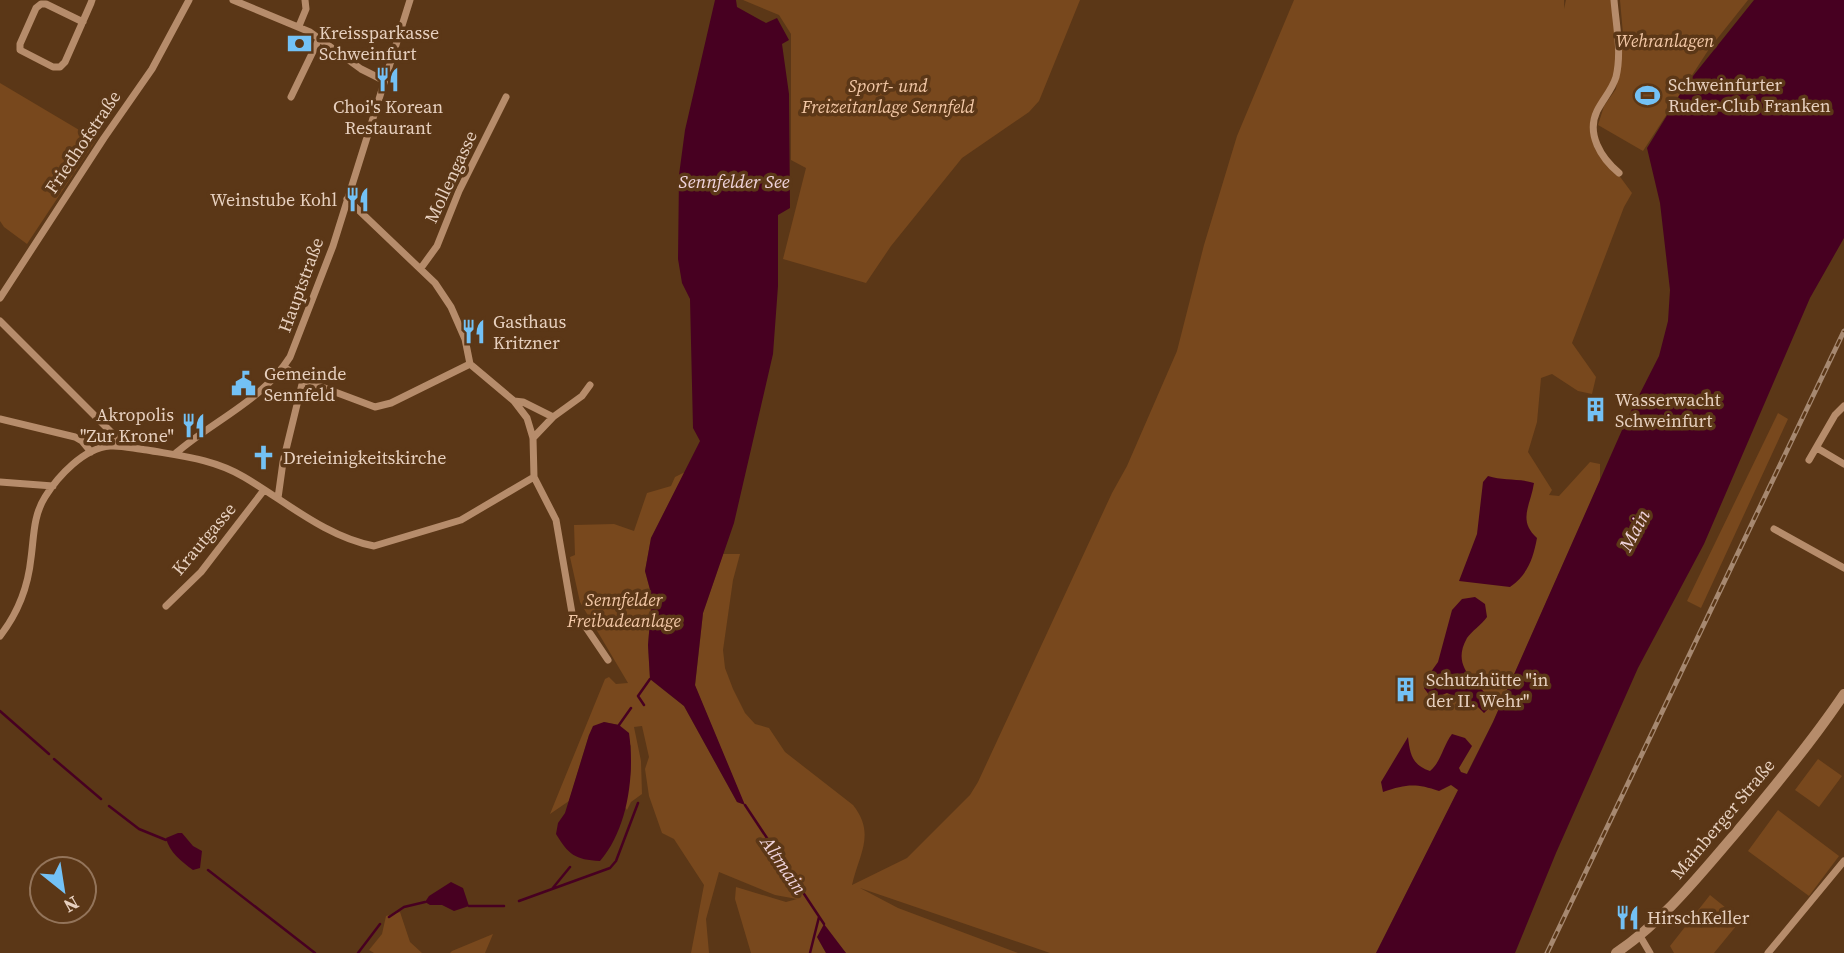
<svg xmlns="http://www.w3.org/2000/svg" width="1844" height="953" viewBox="0 0 1844 953" font-family="'Source Serif 4',serif">
	<style>
		.green { fill: #78481d }
		.water { fill: #470021 }
		.lines { fill: none; stroke-linecap: round; stroke-linejoin: round }
		.stream { stroke: #470021; stroke-width: 2.5 }
		.minor { stroke: #b68c6b; stroke-width: 7 }
		.secondary { stroke: #b68c6b; stroke-width: 10 }
		.rail-casing { stroke: #a68870; stroke-width: 5 }
		.rail { stroke: #5b3717; stroke-width: 2.5; stroke-dasharray: 8; stroke-linecap: butt }
		.labels { text-anchor: middle; stroke-width: 7; stroke-linejoin: round; paint-order: stroke }
		.poi-label { font-size: 18px; fill: #e7d0bf; stroke: #5b3717; text-anchor: start }
		.park-label { font-size: 18px; font-style: italic; fill: #f3c8a7; stroke: #5b3717 }
		.street-label { font-size: 18px; fill: #e7d0bf; stroke: #5b3717 }
		.water-label { font-size: 19px; font-style: italic; fill: #efd3db; stroke: #5b3717 }
	</style>
	<rect width="100%" height="100%" fill="#5b3717"/>
	<path class="green" d="M743,0h337l-41,101 -10,11 -67,46 -71,88 -25,37 -83,-24 23,-91 -15,-8v-126l-12,-19z
		M1294,0h270v9l2,-9h48l2,77 -23,50 11,28 28,38 -8,14 -52,136 24,34 -4,17 -14,-3 -26,-17 -11,4 -4,44 -9,30 24,38 -3,5 10,1 31,-34 10,2v17l-107,241 -117,231h-326l-190,-65 38,20 120,45h-172l-6,-7 -23,-9 9,16h-75l-16,-54 1,-12 50,15 11,-3 -22,-4 -56,-23 -13,47 3,34h-18l13,-68 -30,-46 -12,-6 -13,-37 -4,-27 4,-12 -7,-31 -8,1 7,34 1,33 -11,8 -4,8 -3,-4 7,-35v-25l-12,-21 -15,-3 -15,13 -20,66 -19,13 55,-135 4,-2 7,7 12,-1 -48,-81 -10,-45 5,-2 -1,-30 40,-1 20,7 13,-38 24,-7 4,-9 10,-5 -34,66 -6,33 7,26 -4,48 2,34 34,27 53,96 7,2 -49,-118 8,-73 20,-59h17l-7,26 -10,70 2,18 8,21 12,24 10,11 14,4 16,24 68,53c23,29 6,49 -1,80l55,-27 63,-63 8,-13 134,-289 15,-27 50,-115 27,-106 33,-109z
		M1620,0h128l-39,49 -66,102 -45,-26 6,-19 12,-17 7,-55z
		M0,83l96,57 -69,104 -23,-17 -4,-6z
		M1778,413l10,6 -87,189 -14,-7z
		M1818,759l24,17 -23,31 -24,-17z
		M1778,810l61,46 -30,40 -61,-45z
		M1710,895l31,25 -27,33h-40l-4,-7z
		M400,912l10,30 12,11h-48l-5,-3 13,-16 4,-18z
		M493,934l-8,19h-35l2,-2z"/>
	<path class="water" d="M715,0h21l1,7 29,16 11,-5 12,22 -7,4 7,50 1,114 -12,7v71l-5,68 -39,169 -31,90 -8,72 50,120 -8,-3 -53,-96 -34,-27 -2,-34 4,-48 -7,-26 6,-33 49,-97 -7,-13 -3,-129 -8,-16 -4,-24 1,-84 6,-45z
		M1754,0h90v238l-34,60 -106,246 -66,124 -82,185 -41,100h-139l82,-163 -7,-5 -12,6c-23,-8 -33,-7 -56,1l-2,-10 27,-45c2,17 4,28 22,34 11,-9 13,-25 22,-37l13,4 7,8 -13,22 2,4 6,2 26,-52 133,-301 33,-65 9,-35 2,-31 -10,-87 -13,-55 38,-62z
		M1488,476c15,5 30,2 46,7 -3,22 -17,37 3,55 -4,21 -9,36 -27,49l-51,-6 18,-47 6,-52z
		M1475,597l10,7 2,13c-5,7 -16,15 -20,21 -17,30 10,43 25,63l-3,7 -5,5 -6,-6 -31,-14 -15,6 -8,-11 4,-12 10,-14 14,-52 10,-11z
		M604,722l15,3 10,8c6,41 -1,96 -29,128 -25,-1 -32,-7 -44,-27l2,-11 7,-10 24,-78 4,-9z
		M178,833h4l11,13 9,5 -2,17 -7,2c-11,-8 -24,-18 -27,-32z
		M451,882l12,6 6,18 -15,5 -12,-6h-12l-5,-3 4,-6z
		M824,924l22,29h-20l-9,-16z"/>
	<g class="lines">
		<path class="stream" d="M644,705l-6,-9 12,-17
			M0,711l49,43
			M619,725l12,-17
			M54,759l47,40
			M745,805l79,119
			M109,806l30,23 27,11
			M208,870l107,83
			M552,889l18,-22
			M519,901l91,-33 6,-7 22,-58
			M469,906h35
			M389,917l15,-10 21,-5
			M358,953l22,-29
			M810,953l9,-36"/>
		<path class="minor" d="M233,0l77,32 51,37 22,11
			M1614,0c2,25 8,52 2,77 -4,13 -13,22 -19,34 -11,23 4,47 22,62
			M83,22l-37,-18h-5l-5,4 -16,36v6l33,17h7l5,-5 26,-59 1,-3
			M299,26l7,-17 -1,-9
			M291,97l29,-60
			M347,199l88,84 16,24 14,32 5,25 44,37 13,17 6,20 1,39 22,43 16,93 13,13 23,34
			M421,268l16,-22 22,-55 47,-94
			M0,298l104,-160 48,-69 37,-69
			M0,321l114,114 3,11
			M284,367l19,13 72,27 16,-4 79,-39
			M514,401l9,1 30,15
			M0,419l75,18 7,4 9,11
			M533,438l20,-21 29,-21 8,-11
			M1817,448l27,16
			M176,453c38,-33 86,-52 114,-96l43,-111 77,-246
			M1809,460l26,-45 9,-9
			M0,482l53,4
			M278,498l5,-36 20,-82
			M1774,529l70,39
			M166,606l35,-34 63,-82
			M0,636c18,-23 28,-49 31,-78 3,-21 2,-42 14,-61 13,-21 39,-49 65,-51 12,-1 25,3 37,4 34,6 67,9 97,27 41,24 82,60 130,69l87,-26 73,-43
			M1640,936l10,17
			M1768,953l76,-92"/>
		<path class="secondary" d="M1616,953c47,-32 81,-75 118,-118 38,-45 77,-92 110,-141"/>
		<defs>
			<path id="rail" d="M1547,953l297,-622"/>
		</defs>
		<use href="#rail" class="rail-casing"/>
		<use href="#rail" class="rail"/>
	</g>
	<defs>
		<symbol id="bank-bare" viewBox="-9 -9 18 18"><path d="M-6-4H6V4H-6ZM0-2.3a2.3 2.3 0 1 0 0 4.6a2.3 2.3 0 1 0 0-4.6Z" fill="#73c1f5" stroke="#5b3717" stroke-width="2.5" paint-order="stroke"/></symbol>
		<symbol id="restaurant-bare" viewBox="-9 -9 18 18"><path d="M-5-6h1v4h1v-4h1v4h1v-4h1v5L-1.5 .5V6h-2V.5L-5-1ZM5-6V6H3V1.5H1.5Q1.5-4 5-6Z" fill="#73c1f5" stroke="#5b3717" stroke-width="2.5" paint-order="stroke"/></symbol>
		<symbol id="stadium-bare" viewBox="-9 -9 18 18"><path d="M0-5a6.5 5 0 1 0 0 10a6.5 5 0 1 0 0-10ZM-3.5-1.8h7v3.6h-7Z" fill="#73c1f5" stroke="#5b3717" stroke-width="2.5" paint-order="stroke"/></symbol>
		<symbol id="civic-bare" viewBox="-9 -9 18 18"><path d="M-.6-6.5H3V-4.5H.6V-3L4-1V1h2V6H-6V1h2V-1L-.6-3ZM-1.2 2.5V6h2.4V2.5Z" fill="#73c1f5" stroke="#5b3717" stroke-width="2.5" paint-order="stroke"/></symbol>
		<symbol id="building-bare" viewBox="-9 -9 18 18"><path d="M-4-6H4V6H1V3H-1V6H-4ZM-2.5-4.3h1.7v1.8h-1.7ZM.8-4.3h1.7v1.8H.8ZM-2.5-1h1.7V.8h-1.7ZM.8-1h1.7V.8H.8Z" fill="#73c1f5" stroke="#5b3717" stroke-width="2.5" paint-order="stroke"/></symbol>
		<symbol id="church-bare" viewBox="-9 -9 18 18"><path d="M-1.2-6h2.4v3.5h3.3v2.4h-3.3V6h-2.4V-.1h-3.3v-2.4h3.3Z" fill="#73c1f5" stroke="#5b3717" stroke-width="2.5" paint-order="stroke"/></symbol>
	</defs>
	<g fill-rule="evenodd">
		<use href="#bank-bare" x="282" y="26" width="35" height="35"/>
		<use href="#restaurant-bare" x="370" y="62" width="35" height="35"/>
		<use href="#stadium-bare" x="1630" y="78" width="35" height="35"/>
		<use href="#restaurant-bare" x="340" y="182" width="35" height="35"/>
		<use href="#restaurant-bare" x="456" y="314" width="35" height="35"/>
		<use href="#civic-bare" x="226" y="366" width="35" height="35"/>
		<use href="#building-bare" x="1578" y="392" width="35" height="35"/>
		<use href="#restaurant-bare" x="176" y="408" width="35" height="35"/>
		<use href="#church-bare" x="246" y="440" width="35" height="35"/>
		<use href="#building-bare" x="1388" y="672" width="35" height="35"/>
		<use href="#restaurant-bare" x="1610" y="900" width="35" height="35"/>
	</g>
	<g class="labels">
		<g class="poi-label">
			<text x="319" y="39">Kreissparkasse<tspan x="319" dy="21">Schweinfurt</tspan></text>
			<text x="1668" y="91">Schweinfurter<tspan x="1668" dy="21">Ruder-Club Franken</tspan></text>
			<text x="388" y="113" text-anchor="middle">Choi's Korean<tspan x="388" dy="21">Restaurant</tspan></text>
			<text x="337" y="206" text-anchor="end">Weinstube Kohl</text>
			<text x="493" y="328">Gasthaus<tspan x="493" dy="21">Kritzner</tspan></text>
			<text x="264" y="380">Gemeinde<tspan x="264" dy="21">Sennfeld</tspan></text>
			<text x="1615" y="406">Wasserwacht<tspan x="1615" dy="21">Schweinfurt</tspan></text>
			<text x="174" y="421" text-anchor="end">Akropolis<tspan x="174" dy="21">"Zur Krone"</tspan></text>
			<text x="283" y="464">Dreieinigkeitskirche</text>
			<text x="1426" y="686">Schutzhütte "in<tspan x="1426" dy="21">der II. Wehr"</tspan></text>
			<text x="1647" y="924">HirschKeller</text>
		</g>
		<g class="park-label">
			<text x="1665" y="47">Wehranlagen</text>
			<text x="888" y="92">Sport- und<tspan x="888" dy="21">Freizeitanlage Sennfeld</tspan></text>
			<text x="624" y="606">Sennfelder<tspan x="624" dy="21">Freibadeanlage</tspan></text>
		</g>
		<g class="street-label">
			<text transform="translate(83 142) rotate(-56)" y="6">Friedhofstraße</text>
			<text transform="translate(451 177) rotate(-65)" y="6">Mollengasse</text>
			<text transform="translate(301 285) rotate(-70)" y="6">Hauptstraße</text>
			<text transform="translate(204 539) rotate(-50)" y="6">Krautgasse</text>
			<text transform="translate(1723 819) rotate(-50)" y="6">Mainberger Straße</text>
		</g>
		<g class="water-label">
			<text x="734" y="188">Sennfelder See</text>
			<text transform="translate(1634 530) rotate(-62)" y="7">Main</text>
			<text transform="translate(784 865) rotate(56)" y="7">Altmain</text>
		</g>
	</g>
	<g transform="translate(63 890) rotate(150)"><circle r="33" fill="#5b3717" stroke="#93745a" stroke-width="2"/>
	<path d="M0-5L12 26L0 18L-12 26Z" fill="#73c1f5"/>
	<text y="-10" font-size="19" font-weight="bold" text-anchor="middle" fill="#e7d0bf">N</text>
	</g>
</svg>
